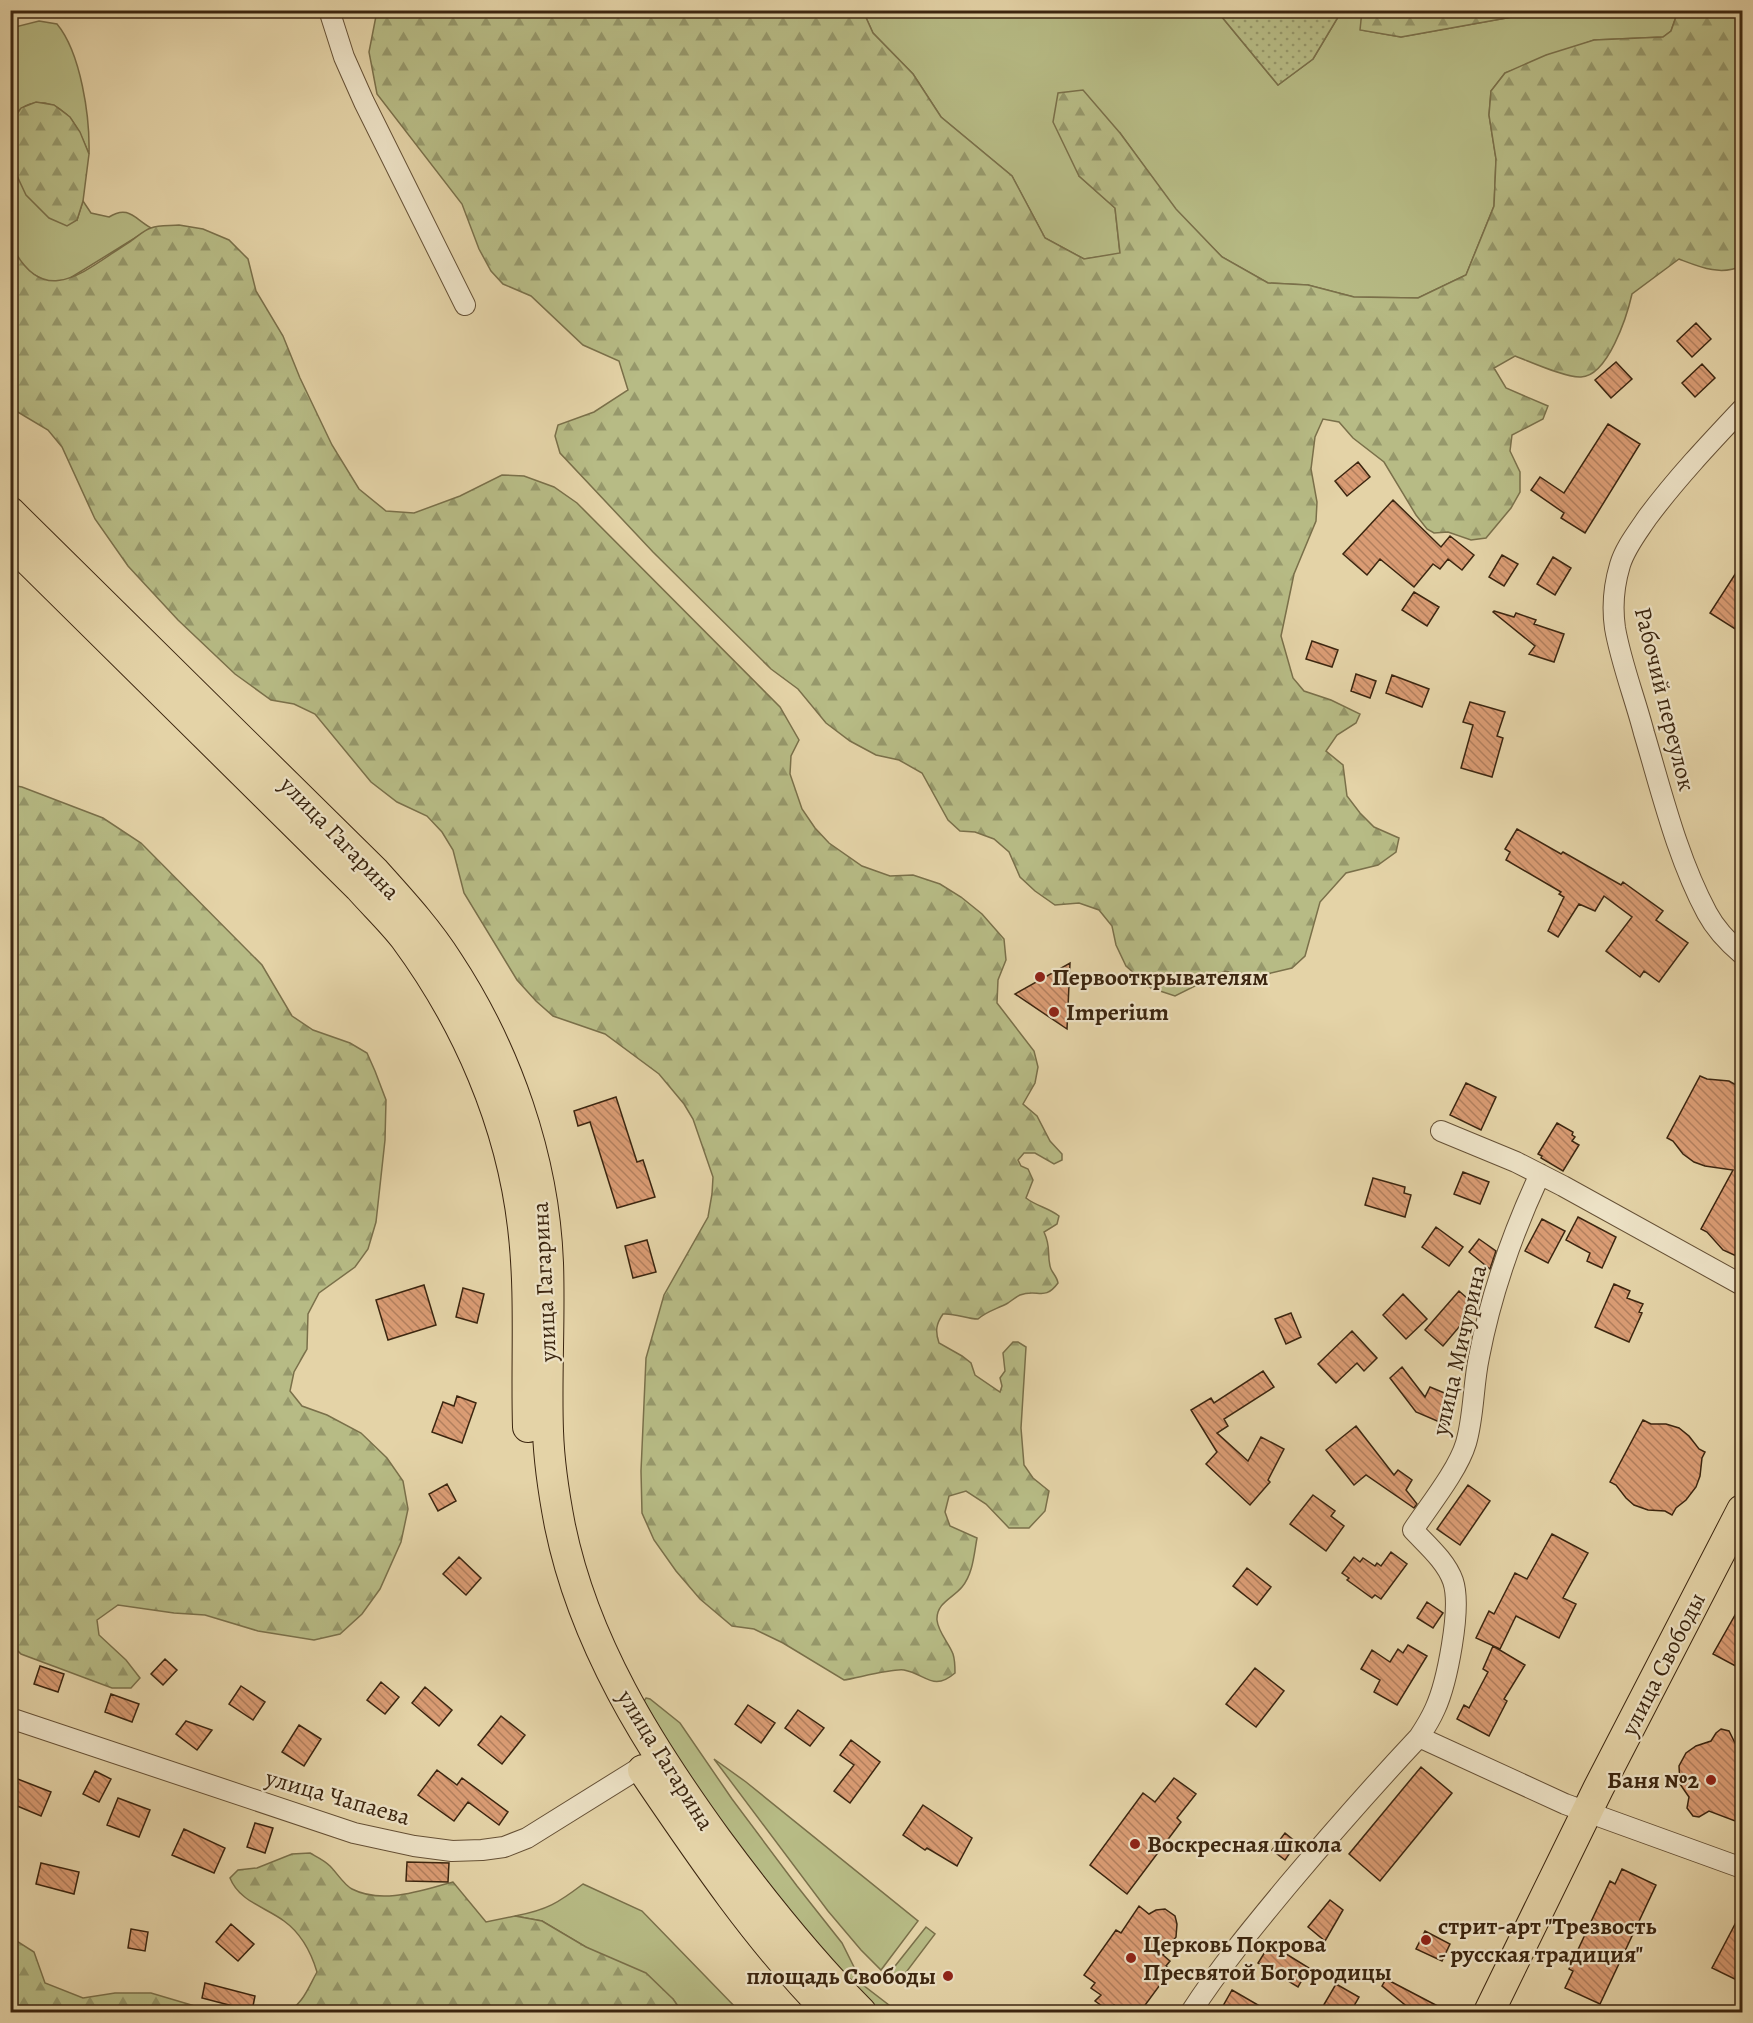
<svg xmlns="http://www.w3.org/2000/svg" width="1753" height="2023" viewBox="0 0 1753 2023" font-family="Alegreya,serif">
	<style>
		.grass { fill: #b7bb85; stroke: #7a704a; stroke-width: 1.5 }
		.forest { fill: url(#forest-firs); stroke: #7a704a; stroke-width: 1.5 }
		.garden { fill: url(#garden-dots); stroke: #7a704a; stroke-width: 1.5 }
		.building { fill: url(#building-back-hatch); stroke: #3c2610; stroke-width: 1.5 }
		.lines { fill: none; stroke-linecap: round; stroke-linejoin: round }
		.street-casing { stroke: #665136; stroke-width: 22 }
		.primary-casing { stroke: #3c2610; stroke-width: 32 }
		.street { stroke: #ede2c6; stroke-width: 20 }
		.primary { stroke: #e4d3a7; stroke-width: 30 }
		.poi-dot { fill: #8f2418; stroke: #ede2c6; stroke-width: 2 }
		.labels { text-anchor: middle; stroke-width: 4.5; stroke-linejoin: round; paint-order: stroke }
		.street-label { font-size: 24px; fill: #3c2610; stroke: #ede2c6 }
		.poi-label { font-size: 24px; font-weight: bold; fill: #3c2610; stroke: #ede2c6; text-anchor: start }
	</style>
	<defs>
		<pattern id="forest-firs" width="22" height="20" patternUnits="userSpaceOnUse" patternTransform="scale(1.5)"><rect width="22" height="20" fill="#b7bb85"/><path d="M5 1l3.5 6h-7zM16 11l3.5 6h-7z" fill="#96986b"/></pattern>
		<pattern id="garden-dots" width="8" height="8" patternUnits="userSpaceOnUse" patternTransform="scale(1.5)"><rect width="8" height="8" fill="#b7bb85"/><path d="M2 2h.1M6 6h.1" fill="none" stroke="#96986b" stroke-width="1.8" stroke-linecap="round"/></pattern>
		<pattern id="building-back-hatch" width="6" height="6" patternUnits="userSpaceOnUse" patternTransform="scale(1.5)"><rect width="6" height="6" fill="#da9c74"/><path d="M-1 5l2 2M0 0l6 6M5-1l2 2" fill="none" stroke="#b27f5e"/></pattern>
	</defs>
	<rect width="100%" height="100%" fill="#e4d3a7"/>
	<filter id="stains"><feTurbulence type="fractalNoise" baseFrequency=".00333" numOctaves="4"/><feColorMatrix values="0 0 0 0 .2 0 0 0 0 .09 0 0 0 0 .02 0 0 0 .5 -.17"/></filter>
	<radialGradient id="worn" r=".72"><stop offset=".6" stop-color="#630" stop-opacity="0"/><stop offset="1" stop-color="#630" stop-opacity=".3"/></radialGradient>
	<path class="grass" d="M863,11h354l61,74 35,-26 25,-42 9,-6h15l-1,19 40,7 145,-26h132l-7,20 -8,6 -69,3 -89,33 -14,18 -2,24 7,44 -2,47 -28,69 -48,23 -64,-1 -46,-12 -40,-2 -46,-26 -47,-48 -55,-76 -41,43 36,32 5,46 -36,5 -39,-21 -33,-62 -71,-59 -28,-43 -40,-41z
		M39,21l18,3c24,29 33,93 32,130 -9,-21 -18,-46 -44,-51 -9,-1 -16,0 -23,5 -5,3 -8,10 -11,15v-95z
		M10,163l2,6 65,51 6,-19 8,12 18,4c19,-12 25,1 42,11l-84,52 -20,2 -16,-9 -14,-15 -6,-14z
		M646,1698l4,1 30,24 52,76 65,87 45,57 21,42 35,27h-18c-27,-24 -50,-53 -73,-81 -60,-72 -117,-148 -163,-230z
		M714,1759l32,23 172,139 -37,49 -20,-20 -33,-39z
		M583,1884l59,27 98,101h-58l-9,-13 -131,-78 -27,-5c32,-6 43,-13 68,-32z
		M926,1927l9,7 -37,49 -10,-8z"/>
	<path class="forest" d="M383,11h480l10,22 40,41 28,43 71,59 33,62 39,21 36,-6 -5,-45 -36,-32 -26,-54 5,-29 25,-3 37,43 56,76 46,48 46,26 40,2 46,12 64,1 48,-23 28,-69 2,-47 -7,-44 2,-24 14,-18 41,-18 48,-15 69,-3 8,-6 7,-20h64v255c-22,10 -42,1 -63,-7l-47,35c-5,22 -24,82 -51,83 -15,1 -50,-15 -66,-21l-21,12 12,20 42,18 -5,13 -31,16 -2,16 10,21v20l-9,16 -25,30 -15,2 -23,-8 -14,1 -7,-4 -11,-14 -32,-53 -31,-24 -14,-16 -16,-3 -8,18 -4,32 6,33 -1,19 -22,53 -13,62 12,42 11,13 27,9 29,14 -4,9 -19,12 -11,16 17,14 4,31 13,17 14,14 25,11 -3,14 -18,13 -32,8 -26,29 -15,54 -13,12 -37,9 -30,-6 -50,25 -24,-8 -25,-22 -10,-21 -4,-19 -13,-16 -20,-7 -24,2 -20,-14 -15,-14 -11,-25 -15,-13 -19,-7 -15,-1 -12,-11 -26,-47 -23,-13 -23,-5 -26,-14 -24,-18 -28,-34 -27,-20 -118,-117 -93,-99 -5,-17 3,-11 36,-13 34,-22 -9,-29 -36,-16 -52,-49 -28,-12 -12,-13 -12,-22 -17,-45 -85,-110 -8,-42 7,-36z
		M1362,11v-1l184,1 -145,26 -41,-7z
		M36,102l18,3 16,12 10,15 9,22 -6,47 -6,19 -10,6 -18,-8 -23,-23 -15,-32v-40l10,-15z
		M179,225l24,4 26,11 19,19 8,32 27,45 17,42 32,67 27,44 27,22 28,2 46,-17 42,-21 22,1 30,11 23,16 203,204 19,33 -8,16 -1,18 12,35 13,19 14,15 33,23 28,10 23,-1 27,9 21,13 21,17 22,25 2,21 -8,20 -1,23 37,48 4,16 -3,16 -12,21 14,12 13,25 12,13v6l-8,4 -19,-11h-11l-6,7 3,6 7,3 5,11 -7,18c10,8 23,10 33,18l-2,8 -13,8c7,15 3,20 6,34 1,6 7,10 8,17 -14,19 -20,5 -38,12 -4,2 -8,5 -12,8 -11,6 -21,8 -30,16 -12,0 -22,-6 -35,-5 -7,10 -8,17 -4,29l23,13 9,7 4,12 25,17 2,-6 -2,-8 5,-7 -2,-18 10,-11h5l8,5 -5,81 3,37 9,13 16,13 -4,20 -16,17h-20l-23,-24 -20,-13 -17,5 -4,16 5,14 27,12c-3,16 -4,36 -15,49 -9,11 -26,16 -25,33 1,12 12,23 16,34 2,6 2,13 2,19 -22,19 -29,1 -51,-3 -10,-2 -47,8 -60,10l-61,-37 -29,-14 -22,-3 -32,-27 -24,-28 -22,-31 -12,-27 -1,-42 5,-113 18,-63 44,-78 4,-23 1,-17 -20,-58 -9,-15 -25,-30 -54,-40 -52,-18 -17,-15 -19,-21 -53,-87 -11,-43 -11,-18 -15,-16 -30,-14 -26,-20 -56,-68 -21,-10 -23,-4 -36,-26 -57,-54 -50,-54 -33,-47 -33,-72 -14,-17 -37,-22v-164c33,69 75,25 120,-3 6,-4 13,-11 20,-13 8,-3 19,-2 28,-3z
		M11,785l11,2 81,31 38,25 121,122 30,51 21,14 37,13 17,10 8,18 11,29 -1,40 -9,82 -8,27 -13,18 -36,26 -11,21 -1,35 -13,23 -4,19 12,15 25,9 34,18 26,25 16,23 5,28 -7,33 -21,47 -18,25 -22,20 -26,6 -56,-9 -53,-16 -31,-2 -56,-8 -21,15 2,15 27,25 14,18 -9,10h-19l-91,-34 -10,-10z
		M310,1853c7,4 14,7 20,13 7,7 14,19 22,23 31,16 70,1 101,-7l33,40 29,-6 27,5 44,26 60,26 27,26 9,13h-397c17,-5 24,-26 32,-40 -6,-20 -15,-38 -33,-51 -19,-14 -45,-20 -54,-43l8,-8 19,-2 35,-14z
		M11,1935l4,5 19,12 11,31 38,15 32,-5h36l64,19h-204z"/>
	<path class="garden" d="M1217,11h130l-9,6 -25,42 -35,26z"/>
	<path class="building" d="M1696,323l15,16 -19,18 -15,-16z
		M1616,362l16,17 -21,19 -16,-18z
		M1702,364l13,14 -20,19 -13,-14z
		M1608,424l32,20 -55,89 -24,-15 3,-5 -33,-23 9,-13 24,16z
		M1358,462l12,15 -23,19 -12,-15z
		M1393,500l48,47 9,-11 24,19 -12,15 -14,-11 -8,10 -7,-5 -19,23 -34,-28 -13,16 -24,-21z
		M1502,555l16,9 -14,22 -15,-9z
		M1553,557l18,11 -16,27 -18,-11z
		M1743,562v72l-33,-21z
		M1414,592l25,15 -12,19 -25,-16z
		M1494,611l20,6 2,-4 20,7 -2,4 30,10 -10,28 -25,-8 6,-8 -42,-34z
		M1312,641l26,9 -6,17 -26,-8z
		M1356,674l20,7 -6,17 -19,-7z
		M1392,675l37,14 -7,18 -36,-14z
		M1470,702l35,10 -8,24 6,2 -11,39 -31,-9 12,-43 -10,-3z
		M1517,829l44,25 2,-2 58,33 2,-3 40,29 -7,9 32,23 -29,39 -15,-11 -4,6 -34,-26 26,-34 -28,-21 -9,15 -16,-7 -21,33 -10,-6 16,-34 -5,-3 2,-2 -55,-32 4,-8 -5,-3z
		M1070,963l-3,66 -52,-35z
		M1700,1076l7,3 22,2 14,8v170l-20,-9 -16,-18 -6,-3 32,-59 -28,-4 -11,-4 -11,-8 -10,-13 -6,-3z
		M1466,1083l30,14 -15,33 -31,-15z
		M616,1097l21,65 6,-2 12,37 -38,11 -27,-86 -12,4 -4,-15z
		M1557,1123l16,9 -1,3 3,2 -3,4 7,4 -16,26 -22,-13 1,-2 -4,-2z
		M1463,1172l26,10 -9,22 -26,-10z
		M1373,1178l32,9 -1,6 7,2 -6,22 -40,-12z
		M1578,1217l38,20 -14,31 -15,-7 3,-8 -24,-13z
		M1542,1219l23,12 -17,32 -23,-12z
		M1436,1227l27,20 -14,19 -27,-19z
		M1479,1239l17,12 -6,18 -21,-17z
		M647,1240l9,32 -23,6 -8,-32z
		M1614,1284l16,7 -3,7 16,6 -4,8 3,1 -13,29 -34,-15z
		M424,1285l12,40 -48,15 -12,-40z
		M463,1288l21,6 -7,29 -21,-6z
		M1459,1291l16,14 -7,8 2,1 -27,32 -18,-16z
		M1403,1294l24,25 -21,20 -23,-24z
		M1291,1313l10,24 -15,7 -11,-25z
		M1352,1331l25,27 -13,13 -7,-8 -21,20 -18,-19z
		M1402,1367l23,30 5,-10 24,10 -11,23 6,6 -33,-14 -26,-34z
		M1263,1371l11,16 -50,32 4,7 -11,7 31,28 13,-24 23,12 -16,31 2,2 -20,23 -44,-41 11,-12 -26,-42 20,-12 3,5z
		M457,1396l19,7 -14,40 -30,-11 11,-30 11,4z
		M1643,1420l8,4h15l13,4 10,8 10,13 6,3 -3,6 -2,18 -4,11 -10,13 -10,8 -4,7 -7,-4 -17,-1 -14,-5 -8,-7 -10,-13 -6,-3z
		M1356,1426l38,49 4,-5 14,10 -6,10 11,14 -3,4 -48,-33 -12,10 -28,-35z
		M447,1484l9,17 -18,10 -9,-17z
		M1468,1485l22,16 -30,44 -23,-16z
		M1313,1495l22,16 -4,5 13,10 -18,25 -36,-27z
		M1552,1534l36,19 -25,45 13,6 -17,34 -43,-22 -16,33 -24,-11 13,-27 5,3 21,-41 12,6z
		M1391,1552l16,12 -26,35 -6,-4 -3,3 -25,-18 2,-2 -7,-5 12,-16 6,5 3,-4 12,8 2,-3 4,3z
		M459,1557l22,21 -15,17 -23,-21z
		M1247,1568l24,19 -14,18 -24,-19z
		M1743,1601v69l-30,-16z
		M1427,1602l16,11 -10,15 -16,-10z
		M1408,1645l19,11 -30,49 -23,-13 6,-12 -19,-11 11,-19 18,12 8,-13 5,4z
		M1493,1646l32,19 -21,34 3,2 -18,35 -32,-17 7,-14 5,3 19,-36 -5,-3z
		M165,1659l12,11 -14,15 -12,-11z
		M40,1666l24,8 -6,18 -24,-8z
		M1255,1668l29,23 -28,36 -30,-23z
		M381,1682l18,15 -14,17 -18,-14z
		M241,1686l24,16 -12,18 -24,-16z
		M425,1687l27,23 -13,16 -27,-23z
		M111,1694l28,10 -7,18 -27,-10z
		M748,1705l27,18 -14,20 -26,-19z
		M798,1710l26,18 -14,18 -25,-18z
		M501,1716l24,19 -23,29 -24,-19z
		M186,1721l26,9 -15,20 -21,-16z
		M299,1725l22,14 -17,27 -22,-14z
		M1721,1729l8,2 6,12 8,3v78l-34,-13 -10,6 -6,-1 -6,-8 2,-11 -9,-13 -1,-18 7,-13 10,-7 15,-5 5,-8z
		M851,1740l29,22 -30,41 -16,-12 20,-26 -14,-10z
		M1421,1767l31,26 -72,88 -31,-27z
		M437,1770l20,15 5,-7 46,34 -9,13 -31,-23 -14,19 -36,-26z
		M95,1771l16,8 -12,23 -16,-8z
		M10,1776l41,16 -10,24 -31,-13z
		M1174,1778l22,16 -19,24 4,4 -54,72 -37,-29 53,-72 12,9z
		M118,1798l32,12 -11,27 -32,-12z
		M923,1805l49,33 -15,28 -30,-18 -2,2 -22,-15z
		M255,1823l18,5 -8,25 -18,-6z
		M184,1829l41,19 -11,25 -42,-18z
		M1285,1833l12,10 -12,17 -13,-10z
		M407,1862l42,1 -1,19 -42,-1z
		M41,1863l38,9 -5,22 -38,-10z
		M1622,1869l34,16 -56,119 -35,-16 8,-17 -4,-2 41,-88 5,3z
		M1330,1900l13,10 -18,31 -17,-14z
		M1139,1906l10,8 7,-4 9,-1 10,7 2,8 -1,13 -13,18 7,6 -4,5 5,4 -31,42h-15l-11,-7 -5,6 -14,-10 6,-6 -10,-7 4,-5 -11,-8 32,-45 5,3z
		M1743,1909v74l-31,-15z
		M231,1924l23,20 -16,17 -22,-19z
		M131,1929l17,3 -3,19 -17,-3z
		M1425,1931l25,13 -8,17 -26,-12z
		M1270,1944l39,24 -11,19 -40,-24z
		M1386,1979l65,34h-36l-33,-27z
		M205,1983l50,13 -3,15 -50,-13z
		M1336,1984l23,13 -9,16h-31z
		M1232,1990l40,23h-53z"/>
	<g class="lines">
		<defs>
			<path id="street" d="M329,10l15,47 20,45 101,203
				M1742,409c-33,35 -66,70 -95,109 -10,15 -22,30 -27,47 -6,20 -8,42 -5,63 6,35 20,70 29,105 18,60 33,124 63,180 8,15 22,30 35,41
				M1441,1131l75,31 47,24 179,99
				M1540,1174c-27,58 -49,120 -61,183 -6,28 -5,59 -13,86 -8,27 -37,63 -53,87 14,15 33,31 40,51 9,27 -6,102 -18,128 -4,9 -10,19 -16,28l146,67 177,64
				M10,1718l344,115 60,13 38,5 30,-1 22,-3 23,-9 114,-71
				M1191,2012c29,-45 63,-86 97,-127 43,-51 86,-100 131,-148"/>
			<path id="primary" d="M10,512l365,360c26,29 52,57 73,90 58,88 96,196 100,301 2,56 -2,112 0,168 1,31 6,64 12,95 24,117 88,219 157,314 45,61 91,119 144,172
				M10,542l349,345c15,17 32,33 46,51 62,84 106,185 118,289 8,66 3,134 5,200
				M643,1770c57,84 115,170 186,242
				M1489,2012l109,-223 144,-279"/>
		</defs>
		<use href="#street" class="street-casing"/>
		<use href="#primary" class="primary-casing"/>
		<use href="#street" class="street"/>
		<use href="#primary" class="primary"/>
	</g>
	<g class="poi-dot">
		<circle cx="1040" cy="977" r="6"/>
		<circle cx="1054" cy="1012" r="6"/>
		<circle cx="1711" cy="1780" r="6"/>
		<circle cx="1135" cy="1844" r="6"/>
		<circle cx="1426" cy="1940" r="6"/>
		<circle cx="1131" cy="1958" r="6"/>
		<circle cx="948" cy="1976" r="6"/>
	</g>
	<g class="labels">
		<g class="street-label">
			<text transform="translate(1665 699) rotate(76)" y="8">Рабочий переулок</text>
			<text transform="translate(340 838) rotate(46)" y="8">улица Гагарина</text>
			<text transform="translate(544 1282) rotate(-93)" y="8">улица Гагарина</text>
			<text transform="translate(1459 1350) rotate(-77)" y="8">улица Мичурина</text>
			<text transform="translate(1663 1664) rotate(-63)" y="8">улица Свободы</text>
			<text transform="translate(666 1760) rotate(58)" y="8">улица Гагарина</text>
			<text transform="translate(338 1797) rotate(16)" y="8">улица Чапаева</text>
		</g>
		<g class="poi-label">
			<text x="1052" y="985">Первооткрывателям</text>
			<text x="1066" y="1020">Imperium</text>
			<text x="1699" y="1788" text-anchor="end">Баня №2</text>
			<text x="1147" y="1852">Воскресная школа</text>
			<text x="1438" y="1934">стрит-арт "Трезвость<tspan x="1438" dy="28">- русская традиция"</tspan></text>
			<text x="1143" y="1952">Церковь Покрова<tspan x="1143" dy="28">Пресвятой Богородицы</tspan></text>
			<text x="936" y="1984" text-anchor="end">площадь Свободы</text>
		</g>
	</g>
	<rect width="1753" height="2023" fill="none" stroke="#e4d3a7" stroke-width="36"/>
	<rect x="12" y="12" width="1729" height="1999" fill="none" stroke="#3c2610" stroke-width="3"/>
	<rect x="18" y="18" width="1717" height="1987" fill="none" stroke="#3c2610" stroke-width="1.5"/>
	<rect width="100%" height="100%" filter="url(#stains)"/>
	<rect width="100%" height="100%" fill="url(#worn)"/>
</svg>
